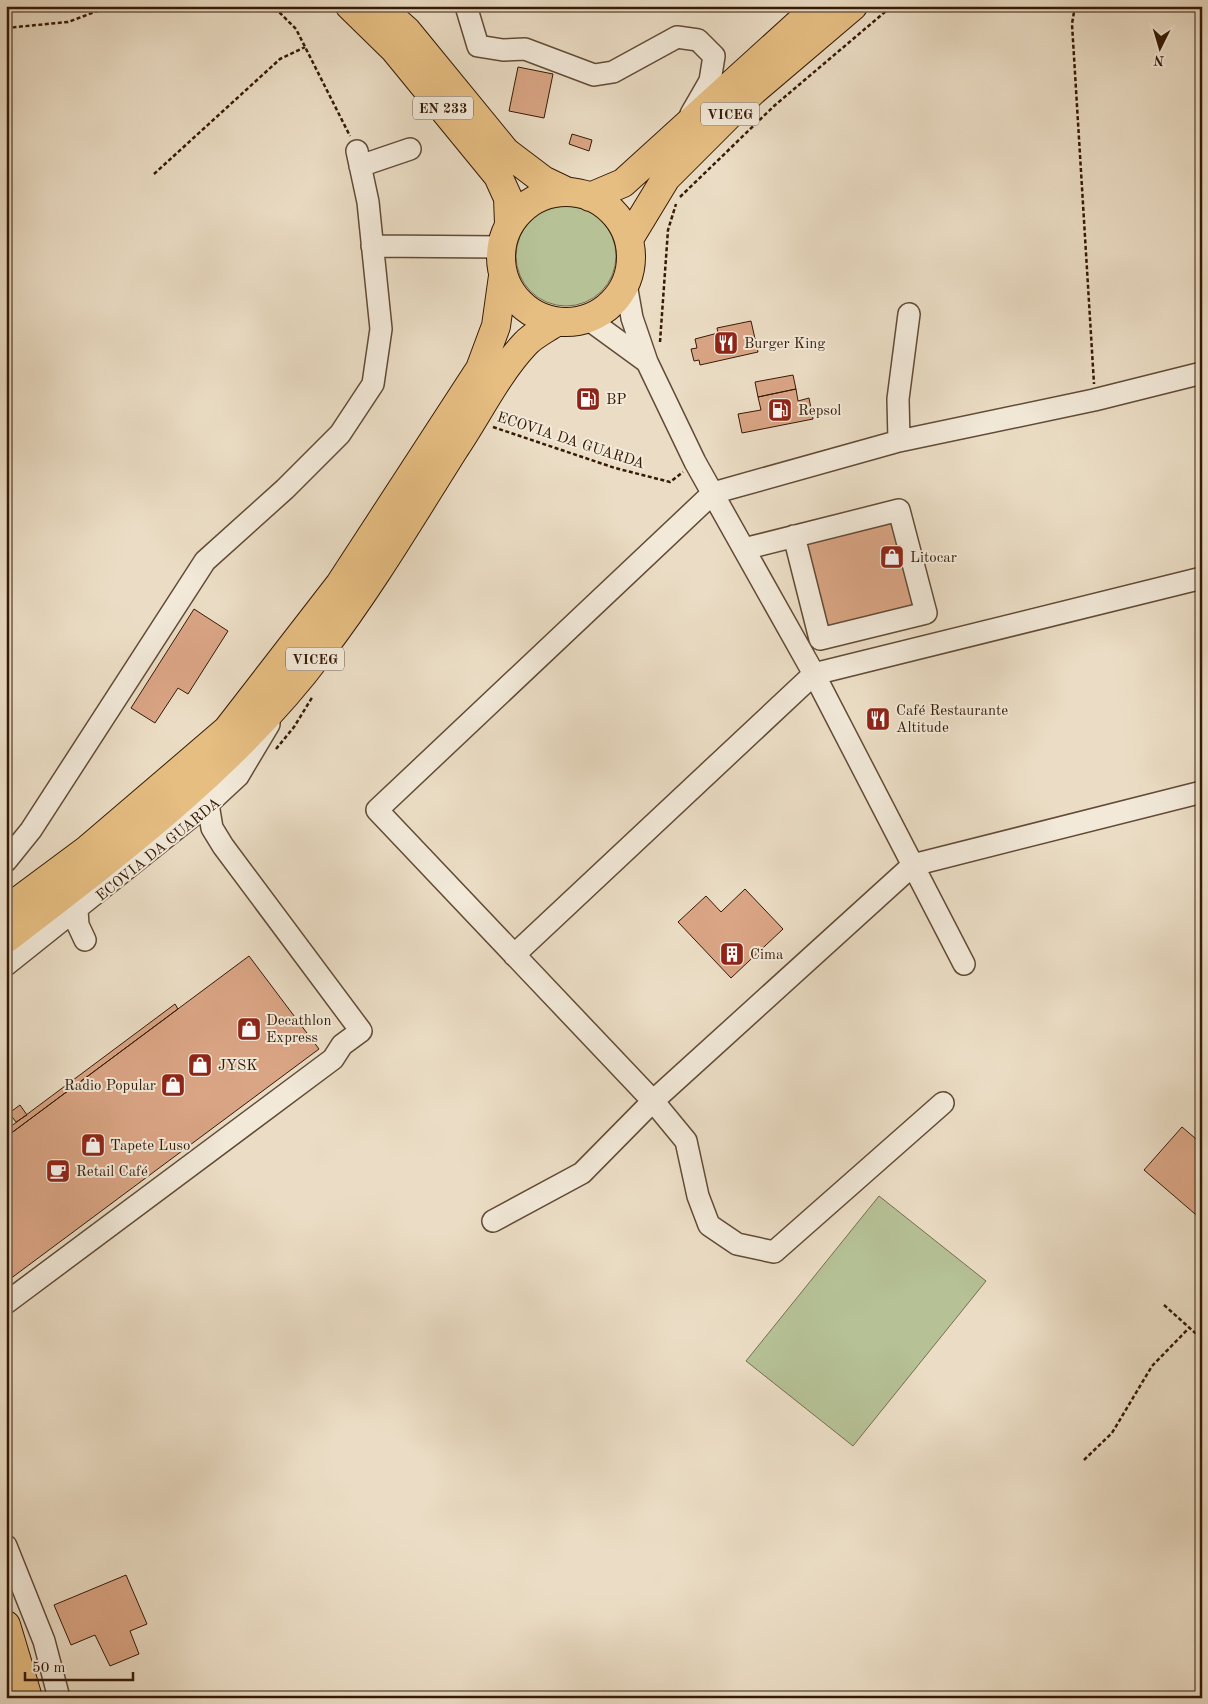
<svg xmlns="http://www.w3.org/2000/svg" width="1208" height="1704" viewBox="0 0 1208 1704" font-family="'Old Standard TT',serif">
	<style>
		.green { fill: #b6c196; stroke: #766e4e }
		.building { fill: #daa585; stroke: #351a06 }
		.lines { fill: none; stroke-linecap: round; stroke-linejoin: round }
		.minor-casing { stroke: #624b36; stroke-width: 24 }
		.major-casing { stroke: #351a06; stroke-width: 30 }
		.highway-casing { stroke: #351a06; stroke-width: 30 }
		.path { stroke: #351a06; stroke-width: 2.5; stroke-dasharray: 4 2.5; stroke-linecap: butt }
		.minor { stroke: #f2e9d9; stroke-width: 21 }
		.major { stroke: #e6be82; stroke-width: 28 }
		.highway { stroke: #e6be82; stroke-width: 28 }
		.labels { text-anchor: middle; stroke-width: 4; stroke-linejoin: round; paint-order: stroke }
		.shield { fill: #f2e9d9; stroke: #6e5845; stroke-width: 1 }
		.shield-label { font-size: 14px; font-weight: bold; fill: #351a06 }
		.poi-label { font-size: 15px; fill: #351a06; stroke: #f2e9d9; text-anchor: start }
		.street-label { font-size: 15px; fill: #351a06; stroke: #f2e9d9 }
	</style>
	<rect width="100%" height="100%" fill="#ebddc5"/>
	<filter id="stains"><feTurbulence type="fractalNoise" baseFrequency=".004" numOctaves="4"/><feColorMatrix values="0 0 0 0 .2 0 0 0 0 .09 0 0 0 0 .02 0 0 0 .5 -.17"/></filter>
	<radialGradient id="worn" r=".72"><stop offset=".6" stop-color="#630" stop-opacity="0"/><stop offset="1" stop-color="#630" stop-opacity=".3"/></radialGradient>
	<path class="green" d="M516 256a50 50 0 1 1 100 0a50 50 0 1 1-100 0Z
		M879,1196l107,85 -133,165 -107,-85z"/>
	<path class="building" d="M518,67l35,7 -9,44 -35,-7z
		M572,134l20,6 -3,11 -20,-7z
		M751,321l7,31 -58,13 -1,-5 -5,1 -3,-12 6,-1 -2,-9 23,-6 -1,-5z
		M793,375l3,14 -38,8 -3,-15z
		M796,389l2,12 11,-3 4,21 -71,14 -4,-19 23,-4 -3,-13z
		M897,520l23,89 -96,24 -23,-89z
		M194,609l34,22 -40,63 -10,-6 -23,35 -24,-15z
		M745,889l38,40 -52,49 -53,-56 28,-26 15,16z
		M249,956l70,93 -313,233v-145z
		M175,1004l3,5 -172,128v-7z
		M20,1105l7,10 -11,7 -7,-9z
		M1182,1127l20,17v76l-58,-50z
		M126,1575l21,49 -17,7 9,23 -29,12 -15,-31 -24,10 -17,-40z"/>
	<g class="lines">
		<defs>
			<path id="minor" d="M466,6l12,40 25,4 22,-1 69,26 19,-3 64,-35 21,3 16,16 -4,25 -19,33
				M360,166l50,-17
				M372,246l129,1
				M626,284l6,34 15,44 48,100 119,212 150,290
				M588,319l59,43
				M1202,373l-108,27 -195,41 -186,52 -336,317 276,291 260,-236 289,-73
				M899,441l-1,-42 11,-85
				M744,549l155,-39 27,103 -106,26 -26,-103
				M6,861l25,-31 174,-269 80,-72 55,-55 33,-50 8,-55 -13,-127 -11,-51
				M77,910l1,15 7,15
				M514,955l300,-281 388,-96
				M6,965l204,-163 28,-26 31,-52
				M493,1221l89,-48 71,-72 33,40 12,55 11,29 28,19 37,8 169,-149
				M6,1303l327,-244 9,-14 19,-14 -138,-185 -11,-18 -4,-24
				M6,1546l38,95 15,57"/>
			<path id="major" d="M350,6l44,43 104,127 10,22 1,26
				M379,6l28,25 99,121 37,28 25,12"/>
			<path id="highway" d="M501 257a65 65 0 1 1 130 0a65 65 0 1 1-130 0Z
				M590,197l33,-14 195,-177
				M629,239l37,-61 86,-86 101,-86
				M6,910l82,-61 139,-119 113,-146 140,-215 16,-43 7,-50
				M6,939c113,-87 229,-173 315,-288 49,-64 91,-135 134,-203 23,-34 42,-74 70,-104 8,-9 21,-15 31,-22
				M6,1625l22,73"/>
		</defs>
		<use href="#minor" class="minor-casing"/>
		<use href="#major" class="major-casing"/>
		<use href="#highway" class="highway-casing"/>
		<path class="path" d="M261,6l18,6 17,17 54,107
			M1075,6l-3,18 22,360
			M6,28l62,-6 32,-12 25,-4
			M154,174l126,-115 25,-12
			M680,197l94,-91 118,-100
			M660,342l8,-112 8,-26
			M493,427l122,41 55,14 13,-10
			M276,749l18,-22 19,-31
			M1164,1305l38,34
			M1084,1460l28,-27 40,-67 37,-38"/>
		<use href="#minor" class="minor"/>
		<use href="#major" class="major"/>
		<use href="#highway" class="highway"/>
	</g>
	<defs>
		<symbol id="restaurant-square" viewBox="-11 -11 22 22"><rect x="-9" y="-9" width="18" height="18" rx="4" fill="#8f2418" stroke="#f2e9d9"/><path d="M-5-6h1v4h1v-4h1v4h1v-4h1v5L-1.5 .5V6h-2V.5L-5-1ZM5-6V6H3V1.5H1.5Q1.5-4 5-6Z" fill="#fff"/></symbol>
		<symbol id="fuel-square" viewBox="-11 -11 22 22"><rect x="-9" y="-9" width="18" height="18" rx="4" fill="#8f2418" stroke="#f2e9d9"/><path d="M-5.5-6h7V0h2V4h1.3V-2.5L3-4.5l.8-.8L6-3V5H2.5V1h-1V6h-7ZM-4.2-4.7v3.2H.2V-4.7Z" fill="#fff"/></symbol>
		<symbol id="shop-square" viewBox="-11 -11 22 22"><rect x="-9" y="-9" width="18" height="18" rx="4" fill="#8f2418" stroke="#f2e9d9"/><path d="M-5-2.5h2.3a2.7 3.5 0 0 1 5.4 0H5L5.5 6h-11ZM-1.5-2.5h3a1.5 2.3 0 0 0-3 0Z" fill="#fff"/></symbol>
		<symbol id="building-square" viewBox="-11 -11 22 22"><rect x="-9" y="-9" width="18" height="18" rx="4" fill="#8f2418" stroke="#f2e9d9"/><path d="M-4-6H4V6H1V3H-1V6H-4ZM-2.5-4.3h1.7v1.8h-1.7ZM.8-4.3h1.7v1.8H.8ZM-2.5-1h1.7V.8h-1.7ZM.8-1h1.7V.8H.8Z" fill="#fff"/></symbol>
		<symbol id="cafe-square" viewBox="-11 -11 22 22"><rect x="-9" y="-9" width="18" height="18" rx="4" fill="#8f2418" stroke="#f2e9d9"/><path d="M-5.5-4.5H6V0H3Q3 3.5 0 3.5H-2.5Q-5.5 3.5-5.5 0ZM3-3.2v2h1.7v-2ZM-6 4.5H4V6H-6Z" fill="#fff"/></symbol>
	</defs>
	<g fill-rule="evenodd">
		<use href="#restaurant-square" x="712" y="329" width="28" height="28"/>
		<use href="#fuel-square" x="574" y="385" width="28" height="28"/>
		<use href="#fuel-square" x="766" y="396" width="28" height="28"/>
		<use href="#shop-square" x="878" y="543" width="28" height="28"/>
		<use href="#restaurant-square" x="864" y="705" width="28" height="28"/>
		<use href="#building-square" x="718" y="940" width="28" height="28"/>
		<use href="#shop-square" x="235" y="1015" width="28" height="28"/>
		<use href="#shop-square" x="186" y="1051" width="28" height="28"/>
		<use href="#shop-square" x="159" y="1071" width="28" height="28"/>
		<use href="#shop-square" x="79" y="1131" width="28" height="28"/>
		<use href="#cafe-square" x="44" y="1157" width="28" height="28"/>
	</g>
	<g class="labels">
		<g class="shield">
			<rect x="413" y="96.5" width="60" height="23" rx="4"/>
			<rect x="701" y="102.5" width="58" height="23" rx="4"/>
			<rect x="286" y="647.5" width="58" height="23" rx="4"/>
		</g>
		<g class="shield-label">
			<text x="443" y="113">EN 233</text>
			<text x="730" y="119">VICEG</text>
			<text x="315" y="664">VICEG</text>
		</g>
		<g class="poi-label">
			<text x="744" y="348">Burger King</text>
			<text x="606" y="404">BP</text>
			<text x="798" y="415">Repsol</text>
			<text x="910" y="562">Litocar</text>
			<text x="896" y="715">Café Restaurante<tspan x="896" dy="17">Altitude</tspan></text>
			<text x="750" y="959">Cima</text>
			<text x="266" y="1025">Decathlon<tspan x="266" dy="17">Express</tspan></text>
			<text x="218" y="1070">JYSK</text>
			<text x="156" y="1090" text-anchor="end">Radio Popular</text>
			<text x="110" y="1150">Tapete Luso</text>
			<text x="76" y="1176">Retail Café</text>
		</g>
		<g class="street-label">
			<text transform="translate(571 440) rotate(18)" y="5">ECOVIA DA GUARDA</text>
			<text transform="translate(158 849) rotate(-39)" y="5">ECOVIA DA GUARDA</text>
		</g>
	</g>
	<rect width="1208" height="1704" fill="none" stroke="#ebddc5" stroke-width="25"/>
	<rect x="8" y="8" width="1193" height="1689" fill="none" stroke="#351a06" stroke-width="2.5"/>
	<rect x="12" y="12" width="1183" height="1679" fill="none" stroke="#351a06"/>
	<g transform="translate(1160 48) rotate(185)" stroke="#f2e9d9" stroke-width="4" paint-order="stroke">
	<path d="M0-4L9 19L0 12L-9 19Z" fill="#351a06"/>
	<text y="-8" font-size="14" font-weight="bold" text-anchor="middle" fill="#351a06">N</text>
	</g>
	<path d="M25 1672v8h108v-8" fill="none" stroke="#351a06" stroke-width="2.5"/>
	<text x="32" y="1672" font-size="15" fill="#351a06" stroke="#f2e9d9" stroke-width="4" paint-order="stroke">50 m</text>
	<rect width="100%" height="100%" filter="url(#stains)"/>
	<rect width="100%" height="100%" fill="url(#worn)"/>
</svg>
